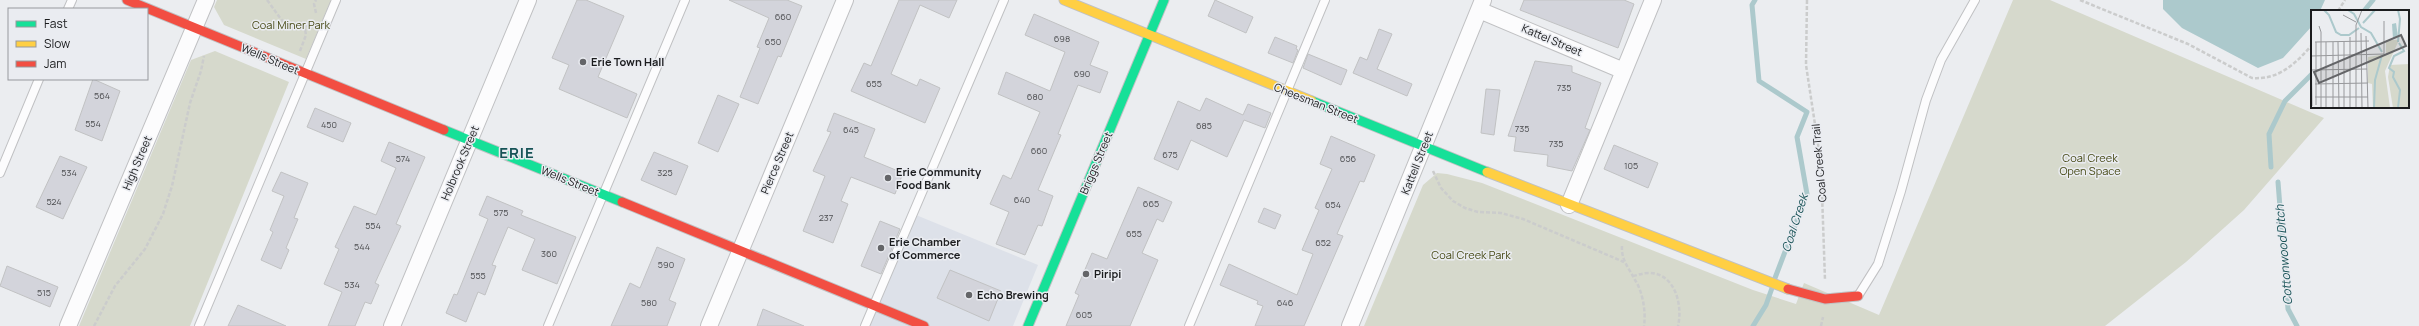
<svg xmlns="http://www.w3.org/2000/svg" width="2419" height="326" viewBox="0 0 2419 326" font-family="Manrope,sans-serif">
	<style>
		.built { fill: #dde1e9 }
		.green { fill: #d6d9cc }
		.water { fill: #acc9cc }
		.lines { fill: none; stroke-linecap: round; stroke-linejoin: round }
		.stream { stroke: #acc9cc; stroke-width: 5 }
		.building { fill: #d3d4db; stroke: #c1c2c3 }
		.lane-casing { stroke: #c0c1c3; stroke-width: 10 }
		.street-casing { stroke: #c0c1c3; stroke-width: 18 }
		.fast-casing { stroke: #c0c1c3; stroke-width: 11 }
		.slow-casing { stroke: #c0c1c3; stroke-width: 11 }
		.jam-casing { stroke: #c0c1c3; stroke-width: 11 }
		.path { stroke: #cbcccc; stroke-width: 2.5; stroke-dasharray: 4 2; stroke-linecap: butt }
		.lane { stroke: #fcfcfd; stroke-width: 8 }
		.street { stroke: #fcfcfd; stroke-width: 16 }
		.fast { stroke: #16e098; stroke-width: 9 }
		.slow { stroke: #ffcf43; stroke-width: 9 }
		.jam { stroke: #f24e42; stroke-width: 9 }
		.poi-dot { fill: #646568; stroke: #eaecf1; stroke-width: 1.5 }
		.labels { text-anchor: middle; stroke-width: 3; stroke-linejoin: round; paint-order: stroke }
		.number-label { font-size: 9px; fill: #4d4e51 }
		.park-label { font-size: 11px; fill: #484b17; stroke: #eaecf1 }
		.street-label { font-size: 11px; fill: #1b1c1e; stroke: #eaecf1 }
		.poi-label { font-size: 11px; font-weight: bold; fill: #1b1c1e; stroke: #eaecf1; text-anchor: start }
		.water-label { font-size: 12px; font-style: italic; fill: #195357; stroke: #eaecf1 }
		.district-label { font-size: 15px; font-weight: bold; letter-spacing: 1px; fill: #165356; stroke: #eaecf1 }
		.inset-river { fill: none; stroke: #acc9cc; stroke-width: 2 }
		.inset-road { fill: none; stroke: #98999c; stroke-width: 1 }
		.view { fill: #646568; fill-opacity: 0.15; stroke: #646568; stroke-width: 2 }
		.inset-edge { fill: none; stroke: #1b1c1e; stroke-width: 2 }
	</style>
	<rect width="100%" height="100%" fill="#ebedf0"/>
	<path class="built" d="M916,215l122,50 -25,61h-143z"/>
	<path class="green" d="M217,0h114l-25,59 -82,-34 -10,-18z
		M2013,0h37l274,118 -80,92 -58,52 -81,64h-741l59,-141 14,-12 10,1 35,9 271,107 43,14 8,-21 75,32z
		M215,51l74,31 -99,244h-111l112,-266z"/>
	<path class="water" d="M2163,0h162l-5,11h-8v15l-29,32 -25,10 -76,-40 -19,-19z"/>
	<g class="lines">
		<path class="stream" d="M1755,0l-3,5 7,76 48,31 -10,25 10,57 -32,84
			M2364,11l9,-11
			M2271,167l-2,-33 16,-33 27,-27
			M2278,182l10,127 9,17
			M1753,326l13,-21 6,-17"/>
	</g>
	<path class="building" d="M577,0h9l38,16 -26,61 39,17 -10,24 -68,-29 10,-24 -17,-7z
		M729,0h58l15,6 -21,51 -3,-1 -20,48 -18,-7 20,-49 -3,-1 12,-29z
		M899,0h58l-8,18 -29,-13 -29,69 26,12 3,-7 20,9 -15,35 -74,-32 13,-28 7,3z
		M1215,0l38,17 -7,16 -38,-17z
		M1524,0h100l10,4 -16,44 -98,-38z
		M1034,14l65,28 -9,23 18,7 -8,21 -22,-8 -20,49 3,1 -23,55 15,6 -11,30 -4,-1 -13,30 -29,-11 13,-32 -19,-8 13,-29 8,4 29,-67 -42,-18 8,-22 44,19 15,-39 -40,-17z
		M1379,29l13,5 -15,35 35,15 -5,12 -54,-23 7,-16 7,3z
		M1275,37l22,9 -1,3 2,1 -5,13 -25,-10z
		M1308,54l39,16 -6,15 -38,-17z
		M1535,61l37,5v6l29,11 -16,45 5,2 -18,41 -25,-5 1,-11 -34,-4 2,-14 -8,-1z
		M93,79l27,12 -18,50 -27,-11z
		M1486,89l14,1 -6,45 -13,-2z
		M718,95l21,9 -21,48 -20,-9z
		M1206,98l37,17 5,-11 23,9 -6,15 -21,-8 -17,37 -36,-17 -13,30 -24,-11 24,-58 22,10z
		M315,108l36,15 -8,19 -36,-15z
		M834,113l41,16 -11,28 39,16 -8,21 -44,-17 -10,24 7,3 -15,39 -30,-12 22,-55 -12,-5 18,-39 -4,-1z
		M1331,136l44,19 -11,27 -4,-1 -23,53 6,2 -39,90h-49l8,-20 -6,-2 1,-3 -38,-16 9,-21 68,31 16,-41 -11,-4 17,-40 -4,-2 17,-39 -12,-5z
		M389,142l36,15 -29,67 5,2 -26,57 4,2 -8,19 -6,-2 -10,24h-27l14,-34 -18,-8 15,-35 -4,-2 19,-41 22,9 20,-47 -15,-7z
		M1614,145l44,18 -10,25 -44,-19z
		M654,152l34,14 -12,29 -35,-15z
		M60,156l27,11 -24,52 -27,-12z
		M281,172l27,11 -14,35 4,1 -12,29 3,2 -8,19 -20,-9 12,-28 -3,-2 14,-34 -12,-5z
		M1138,187l34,15 -9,20 -6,-3 -15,34 16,7 -28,66h-64l13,-31 -4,-2 17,-40 15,6z
		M487,196l36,15 -2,4 55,22 -19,47 -35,-14 13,-31 -27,-12 -16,38 4,1 -11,29 -7,-3 -12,30 -20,-9 8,-19 3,1 31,-76 -9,-4z
		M1264,208l17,7 -6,14 -17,-7z
		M880,221l20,8 -19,45 -20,-8z
		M657,247l28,12 -16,41 7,3 -9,23h-56l19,-43 10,5z
		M7,266l51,21 -8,20 -50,-21z
		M950,270l51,21 -12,30 -52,-23z
		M238,305l48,21h-58z
		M763,309l41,17h-47z"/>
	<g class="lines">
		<defs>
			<path id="lane" d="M68,9l4,-9
				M0,173l39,-94
				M1858,296l20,-32 23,-73 25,-91 15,-40 34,-60
				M199,326l137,-326
				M548,326l137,-326
				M865,326l139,-326
				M1189,326l136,-326"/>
			<path id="street" d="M1479,10l145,61
				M1569,205l84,-205
				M68,326l138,-326
				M392,326l136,-326
				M709,326l136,-326
				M1350,326l133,-326"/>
			<path id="fast" d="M1312,101l175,71
				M444,130l178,72
				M1028,326l136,-326"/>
			<path id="slow" d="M1064,0l248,101
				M1487,172l301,117"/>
			<path id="jam" d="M127,0l317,130
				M622,202l302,124
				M1788,289l37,10 33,-3"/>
		</defs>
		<use href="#lane" class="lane-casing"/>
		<use href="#street" class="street-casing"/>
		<use href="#fast" class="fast-casing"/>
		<use href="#slow" class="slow-casing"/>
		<use href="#jam" class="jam-casing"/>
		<path class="path" d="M267,0c8,10 13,20 23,28l15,1 6,-6
			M1807,0l-1,65 15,99 4,116
			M2080,0l108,44 64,34c27,2 43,-14 60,-33
			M2338,11l7,-11
			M316,13l-2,-9 2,-4
			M300,51l6,-16 -1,-6
			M1433,171l8,17 12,13 12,7 13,4 23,1 22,6 101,43
			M1622,246c-1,14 7,22 13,34 8,12 11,32 9,46
			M1633,276c5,-1 10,-3 16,-3 26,0 34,32 29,53
			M94,326l21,-40 30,-37 18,-35 9,-28 18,-83 11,-32 3,-15
			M1821,326l2,-9"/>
		<use href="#lane" class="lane"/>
		<use href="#street" class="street"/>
		<use href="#fast" class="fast"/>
		<use href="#slow" class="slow"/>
		<use href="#jam" class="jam"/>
	</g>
	<g class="poi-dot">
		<circle cx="583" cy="62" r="4"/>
		<circle cx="888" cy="178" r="4"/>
		<circle cx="881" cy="248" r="4"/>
		<circle cx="1086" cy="274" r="4"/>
		<circle cx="969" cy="295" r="4"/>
	</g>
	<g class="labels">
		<g class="number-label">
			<text x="783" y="20">660</text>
			<text x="1062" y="42">698</text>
			<text x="773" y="45">650</text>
			<text x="1082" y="77">690</text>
			<text x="874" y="87">655</text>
			<text x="1564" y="91">735</text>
			<text x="102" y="99">564</text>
			<text x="1035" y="100">680</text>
			<text x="93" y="127">554</text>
			<text x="329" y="128">450</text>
			<text x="1204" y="129">685</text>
			<text x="1522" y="132">735</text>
			<text x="851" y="133">645</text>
			<text x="1556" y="147">735</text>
			<text x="1039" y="154">660</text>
			<text x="1170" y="158">675</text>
			<text x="403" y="162">574</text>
			<text x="1348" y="162">656</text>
			<text x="1631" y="169">105</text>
			<text x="69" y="176">534</text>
			<text x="665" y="176">325</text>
			<text x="1022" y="203">640</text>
			<text x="54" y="205">524</text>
			<text x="1151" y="207">665</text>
			<text x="1333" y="208">654</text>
			<text x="501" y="216">575</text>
			<text x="826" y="221">237</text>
			<text x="373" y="229">554</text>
			<text x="1134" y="237">655</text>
			<text x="1323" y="246">652</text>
			<text x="362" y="250">544</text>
			<text x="549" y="257">360</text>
			<text x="666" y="268">590</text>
			<text x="478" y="279">555</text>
			<text x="352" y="288">534</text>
			<text x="44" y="296">515</text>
			<text x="649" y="306">580</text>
			<text x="1285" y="306">646</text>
			<text x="1084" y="318">605</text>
		</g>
		<g class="park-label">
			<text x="291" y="29">Coal Miner Park</text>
			<text x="2090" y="162">Coal Creek<tspan x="2090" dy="13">Open Space</tspan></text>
			<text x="1471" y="259">Coal Creek Park</text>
		</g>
		<g class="street-label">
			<text transform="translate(1552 40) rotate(23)" y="4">Kattel Street</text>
			<text transform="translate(270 59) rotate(23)" y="4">Wells Street</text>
			<text transform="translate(1316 103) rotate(22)" y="4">Cheesman Street</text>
			<text transform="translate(137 163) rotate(-67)" y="4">High Street</text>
			<text transform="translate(460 163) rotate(-67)" y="4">Holbrook Street</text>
			<text transform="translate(777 163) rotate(-67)" y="4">Pierce Street</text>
			<text transform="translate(1096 163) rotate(-67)" y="4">Briggs Street</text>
			<text transform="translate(1417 163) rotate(-68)" y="4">Kattell Street</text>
			<text transform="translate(1819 163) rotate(-95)" y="4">Coal Creek Trail</text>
			<text transform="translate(570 181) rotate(22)" y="4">Wells Street</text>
		</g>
		<g class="poi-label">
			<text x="591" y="66">Erie Town Hall</text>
			<text x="896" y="176">Erie Community<tspan x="896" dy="13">Food Bank</tspan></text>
			<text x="889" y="246">Erie Chamber<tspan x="889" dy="13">of Commerce</tspan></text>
			<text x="1094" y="278">Piripi</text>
			<text x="977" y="299">Echo Brewing</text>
		</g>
		<g class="water-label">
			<text transform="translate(1795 223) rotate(-72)" y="4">Coal Creek</text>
			<text transform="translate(2284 255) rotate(-95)" y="4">Cottonwood Ditch</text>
		</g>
		<g class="district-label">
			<text x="517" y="158">ERIE</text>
		</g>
	</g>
	<g transform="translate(2311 10)">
		<rect width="98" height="98" fill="#ebedf0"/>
		<path d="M75,30h13l-14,31 5,37h-17l-1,-24 -4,-1v-26l18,-3zM98,54v44h-16l-5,-31 2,-12z" fill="#d6d9cc"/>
		<path d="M85,13l2,14 -5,2 -1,-15z" fill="#acc9cc"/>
		<path class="inset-river" d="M13,0l5,5 7,17 5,3h8l10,-7M37,0l6,4 7,13 10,6 11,19M52,13l12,-13M87,32l2,-23 -2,-9M63,98l1,-28 7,-25M87,98l2,-18 -7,-13 1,-5 -5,-4 5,-12 10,-5 -5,-8"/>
		<path class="inset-road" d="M32,5l13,7M8,16l2,6v76M50,23l1,75M55,26l2,72M39,27v71M0,32l1,64M4,32l54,-1M5,32v63M22,32v66M27,32l1,66M33,32v66M0,46l73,-2v-33M0,60l56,-1M4,74l53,-1M4,87h53M15,98v-66M45,98v-83l6,-15"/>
		<path class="view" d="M90,25l5,11 -87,37 -5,-11z"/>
		<rect width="98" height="98" class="inset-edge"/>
	</g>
	<rect x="8" y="8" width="140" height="72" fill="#eaecf1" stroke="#97999d"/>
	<rect x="16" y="21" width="20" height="6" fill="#16e098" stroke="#97999d"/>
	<text x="44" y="28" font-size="12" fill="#1b1c1e">Fast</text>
	<rect x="16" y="41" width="20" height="6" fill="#ffcf43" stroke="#97999d"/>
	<text x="44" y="48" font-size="12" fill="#1b1c1e">Slow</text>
	<rect x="16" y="61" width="20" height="6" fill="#f24e42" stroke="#97999d"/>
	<text x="44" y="68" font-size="12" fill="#1b1c1e">Jam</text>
</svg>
